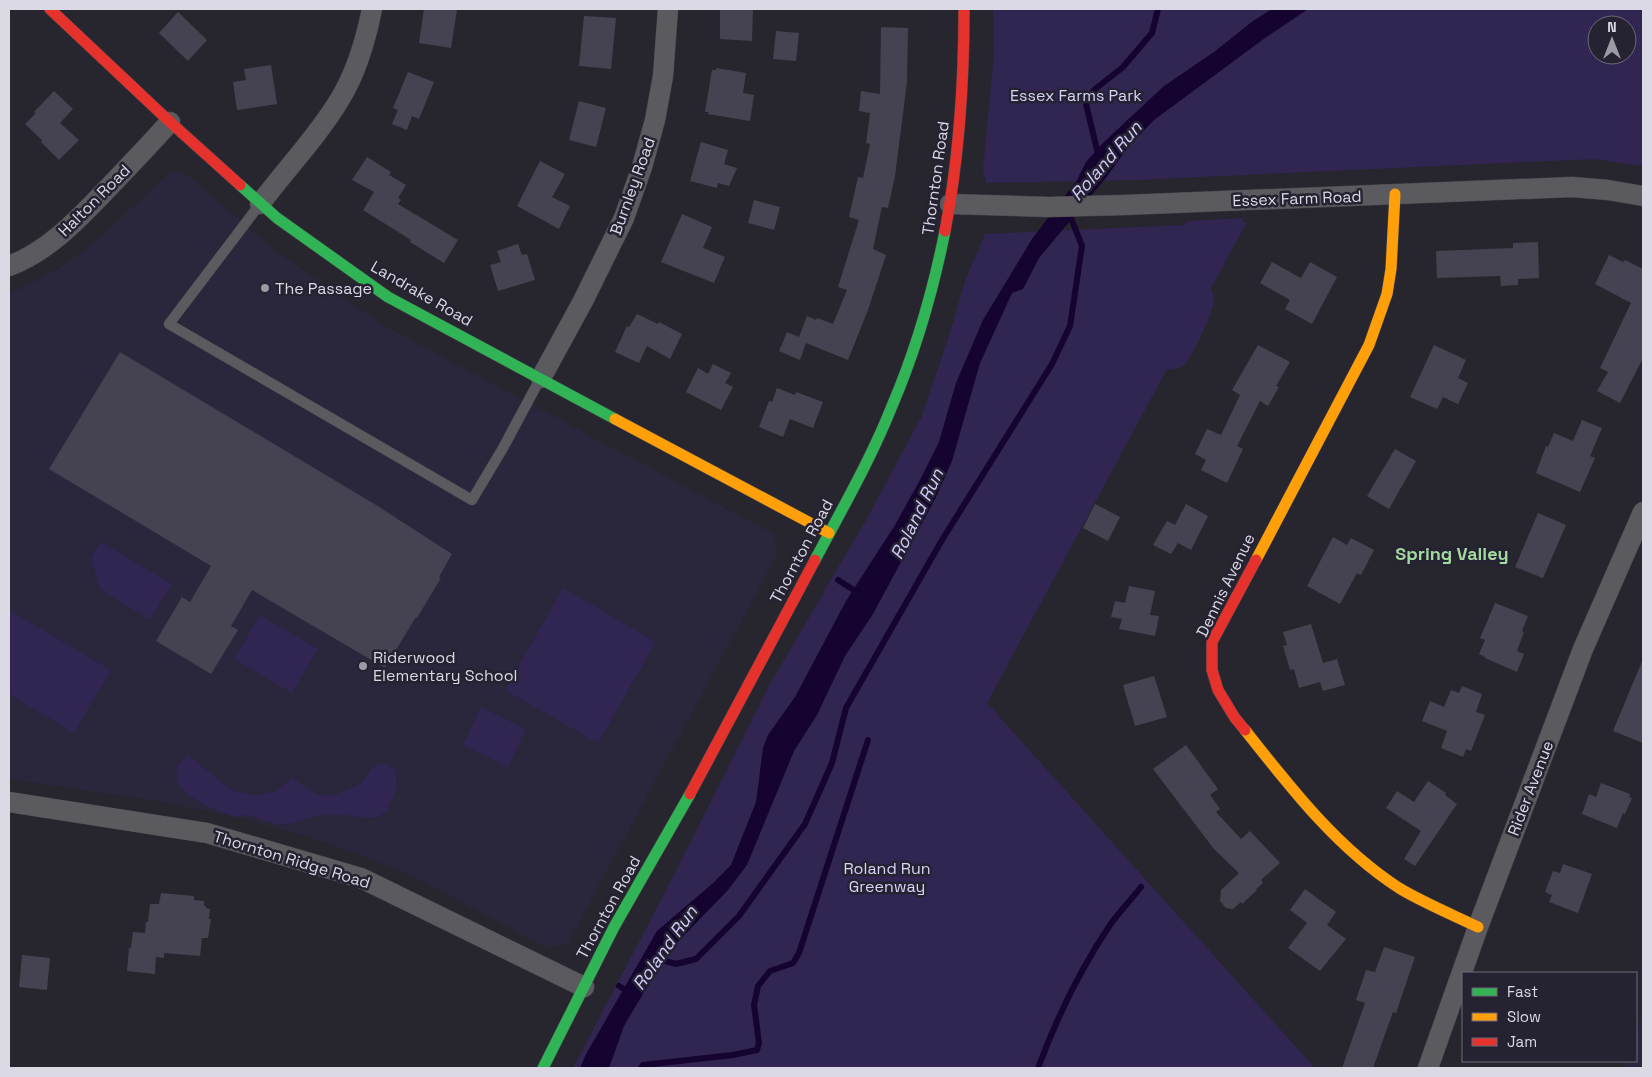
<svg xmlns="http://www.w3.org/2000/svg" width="1652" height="1077" viewBox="0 0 1652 1077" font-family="'Space Grotesk',sans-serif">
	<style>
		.built { fill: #2a263b }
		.green { fill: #312551; fill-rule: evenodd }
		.water { fill: #14042f }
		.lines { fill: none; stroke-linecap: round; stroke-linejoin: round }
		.stream { stroke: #14042f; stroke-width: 6 }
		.building { fill: #454351 }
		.lane-casing { stroke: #45434a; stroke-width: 11 }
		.street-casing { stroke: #45434a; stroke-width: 21 }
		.fast-casing { stroke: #45434a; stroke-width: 12 }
		.slow-casing { stroke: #45434a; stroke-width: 12 }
		.jam-casing { stroke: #45434a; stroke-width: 12 }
		.lane { stroke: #5b5a5e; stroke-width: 10 }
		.street { stroke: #5b5a5e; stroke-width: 20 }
		.fast { stroke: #30b455; stroke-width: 11 }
		.slow { stroke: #ff9f0a; stroke-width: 11 }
		.jam { stroke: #e5322d; stroke-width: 11 }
		.poi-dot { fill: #9c9aa4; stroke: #252232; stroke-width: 2 }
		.labels { text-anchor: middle; stroke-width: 5; stroke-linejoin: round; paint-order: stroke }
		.park-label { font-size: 16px; fill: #d9d4f6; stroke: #252232 }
		.street-label { font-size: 16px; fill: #dbd9e4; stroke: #252232 }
		.poi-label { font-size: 16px; fill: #dbd9e4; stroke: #252232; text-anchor: start }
		.water-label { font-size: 18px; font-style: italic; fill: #d3cafd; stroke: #252232 }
		.neighbourhood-label { font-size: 18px; font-weight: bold; fill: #a3da9e; stroke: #252232 }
	</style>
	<rect width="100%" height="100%" fill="#27262e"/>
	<path class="built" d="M170,172l15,1 93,80 109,74 387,207 4,19 -210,390 -21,5 -137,-73 -79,-31 -82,-24 -87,-18 -153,-23v-486l11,-4 38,-20 36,-26z
		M1643,1011v57h-19l2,-7h10v-30z"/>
	<path class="green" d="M993,9h650v157l-49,-7 -458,21 -150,3 -3,-14 11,-115zM1597,25h30v30h-30z
		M1244,218l-3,4h6l-36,66c1,4 3,8 3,12 0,10 -21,56 -29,64 -4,5 -12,5 -18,5l-180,334 328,365h-742l90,-172 107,-212 96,-164 56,-104 25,-74 19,-64 19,-44 199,-9 2,-4z
		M101,542l71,42 -22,36 -50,-31 -9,-31z
		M563,588l93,54 -58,101 -93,-53z
		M9,610l102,60 -37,63 -65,-39z
		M260,615l58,34 -26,44 -58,-34z
		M481,707l45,22 -18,38 -45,-22z
		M188,755l42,34 12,4 17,2 18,-4 15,-14c20,16 31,26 56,12 5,-2 10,-3 14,-7 8,-10 8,-17 22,-19l11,6c2,17 3,17 -4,33 -9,21 -20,15 -38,14 -10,-1 -20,-2 -31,-1 -15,1 -29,11 -44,9 -15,-2 -29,-13 -44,-7 -19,-9 -73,-24 -54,-54 2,-3 6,-6 8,-8z"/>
	<path class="water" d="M1272,9h36l-43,29 -111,82 -25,26 -24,33 -66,79 -16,31 -11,4 -32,70 -28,98 -17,38 -62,115 -28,42 -28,59 -23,36 -47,114 -19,25 -61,63 -43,73 -15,42h-29l5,-12 72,-125 55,-47 19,-19 25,-63 7,-54 5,-13 27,-38 51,-96 49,-76 25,-45 19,-38 17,-59 27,-63 49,-81 45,-59 9,-18 18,-20 60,-56 50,-34 39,-31z"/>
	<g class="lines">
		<path class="stream" d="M1099,158l-13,-54 8,-14 29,-23 29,-34 6,-24
			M838,580l22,14
			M655,958l21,6 20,-5 43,-43 66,-92 27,-61 14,-55 96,-168 110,-176 18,-38 12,-80 -13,-33
			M619,986l12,7
			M641,1068l2,-3 90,-10 24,-5 2,-7 -5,-38 4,-19 12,-15 23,-8 6,-10 69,-213
			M1038,1068c19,-51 41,-97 72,-143 9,-13 21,-25 31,-38"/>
	</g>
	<path class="building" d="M424,9h33l-6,39 -32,-5z
		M720,9h33l-1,32 -32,-2z
		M178,12l29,28 -19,21 -29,-28z
		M584,16l32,2 -5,51 -32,-3z
		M881,27l27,1 -1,54 -12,94 -7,32 -6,-1 -9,42 13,6 -18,55 -20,50 -42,-17 -6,17 -21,-9 8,-19 12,5 8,-21 9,4 1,-2 16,6 14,-34 -9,-3 21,-67 -10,-3 9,-40 5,1 7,-34 -4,-1 4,-30 -11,-2 2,-20 19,3z
		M776,31l23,2 -3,28 -23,-2z
		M271,65l6,39 -40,6 -4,-28 13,-2 -2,-11z
		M716,68l30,5 -3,20 11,2 -4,26 -42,-7 1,-2h-4l7,-42h4z
		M408,72l26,10 -15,37 -7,-3 -5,14 -15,-6 6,-14 -5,-2z
		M54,91l19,18 -13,14 19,17 -20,20 -18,-18 1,-2 -17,-16 11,-11 -2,-1z
		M579,101l27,7 -10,39 -27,-7z
		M701,142l27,8 -4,14 13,4 -8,18 -11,-3 -1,5 -27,-7z
		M367,157l24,15 -2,3 17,10 -8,13 3,2 -3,4 60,36 -14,23 -34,-21 1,-2 -48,-30 11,-18 -22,-12z
		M540,161l25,13 -13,23 18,9 -11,23 -42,-23z
		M754,200l26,7 -6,23 -26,-7z
		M682,214l30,13 -9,21 22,9 -11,26 -53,-21z
		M1538,242l1,36 -21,1v6l-17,1 -1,-10 -63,2 -1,-27 77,-3v-5z
		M518,244l4,11 5,-1 8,26 -37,11 -8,-26 11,-3 -4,-11z
		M1609,255l14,7 2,-2 18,9v89l-23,45 -23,-12 11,-19 -8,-4 31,-65 -36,-19z
		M1272,262l29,16 9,-16 27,15 -25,47 -27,-15 5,-9 -30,-17z
		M637,314l21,10 1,-2 23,12 -12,25 -23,-13 -8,17 -24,-11 12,-26 2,1z
		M1258,345l32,17 -14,24 3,1 -11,19 -8,-5 -23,45 6,3 -16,34 -26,-13 5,-10 -11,-6 12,-25 14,6 19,-40 -8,-5z
		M1434,345l32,15 -8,18 10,5 -10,21 -15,-7 -6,12 -27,-12z
		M120,352l256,153 76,49 -13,23 2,1 -24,40 -1,-1 -31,51 -133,-78 -21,36 7,4 -27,44 -55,-33 26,-44 8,5 21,-36 -162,-97z
		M713,364l18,9 -6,10 8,4 -12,23 -35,-18 12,-24 10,6z
		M777,388l18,7 1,-3 27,10 -10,26 -23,-9 -7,18 -24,-10 10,-26 3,1z
		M1582,420l20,8 -12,28 5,2 -15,34 -44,-19 10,-27 2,1 6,-14 19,8z
		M1395,449l21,12 -27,48 -22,-13z
		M1095,504l25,13 -12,24 -25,-13z
		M1186,504l22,12 -17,34 -13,-7 -7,11 -18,-9 14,-24 8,4z
		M1538,513l28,12 -23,53 -28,-11z
		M1333,537l14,8 4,-7 23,12 -13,25 -4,-2 -17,31 -33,-18z
		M1129,586l26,5 -5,24 9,1 -4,20 -36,-7 3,-10 -11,-2 4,-16 10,2z
		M1495,603l33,13 -6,15 2,1 -7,19 7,3 -7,18 -32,-14v-1l-6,-3 6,-14 -5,-2z
		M1311,624l12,39 14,-4 8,26 -22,6 -3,-9 -21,6 -5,-19 -4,1 -7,-24 4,-1 -4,-13z
		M1643,659v84l-30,-12z
		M1154,676l13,41 -32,9 -12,-41z
		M1462,686l20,8 -6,18 9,3 -14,36 -5,-2 -3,8 -22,-9 6,-17 -25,-10 8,-20 14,6 7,-17 8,3z
		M1186,745l32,44 -8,6 10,14 -4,3 25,27 9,-8 30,32 -19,17 2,3 -7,6 1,1 -15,14 -1,-2 -8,7 -7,-1 -6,-7 1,-11 18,-17 -25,-24 -61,-80z
		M1428,781l18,12 -1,2 12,9 -42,62 -11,-7 17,-28 -35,-23 11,-17 17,11z
		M1601,783l29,11 -1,3 3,1 -7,16 -2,-1 -6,15 -35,-14 7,-20 7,3z
		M1563,864l29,10 -14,39 -29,-11 3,-7 -7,-3 8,-21 7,2z
		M1305,889l31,23 -9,13 19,14 -26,32 -32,-23 19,-25 -17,-13z
		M161,893l33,3v4l10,1v5h2v2l4,1 -1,10h2l-3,19h-6l-2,18 -36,-3v5l-8,-1 -1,17 -28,-3 2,-23h2l2,-16 12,1 1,-11h2l2,-18h9z
		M1384,947l31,10 -19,56 -3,-1 -20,56h-31l23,-65 -9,-3 10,-30 9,2z
		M22,955l28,3 -3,32 -28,-3z"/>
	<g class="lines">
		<defs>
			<path id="lane" d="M260,204l-91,120 303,176 31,-52 37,-69"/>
			<path id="street" d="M260,204c26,-35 58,-68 80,-105 16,-26 26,-60 32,-90
				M950,204l98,3 76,-2 448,-18 36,3 35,6
				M9,266c41,-15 73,-51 103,-82 20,-21 39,-41 58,-62
				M541,378l42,-77 41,-83 18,-51 13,-47 8,-44 5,-67
				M9,802l198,31 154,45 223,109
				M1428,1068l50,-141 105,-278 60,-137"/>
			<path id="fast" d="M240,185l37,33 111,79 227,122
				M815,560c27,-51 56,-101 77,-154 24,-56 41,-115 53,-175
				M543,1068l71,-141 76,-133"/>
			<path id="slow" d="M615,419l214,114
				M1256,560l113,-215 18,-51 4,-25 4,-75
				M1245,730c45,57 92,118 154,158 23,14 54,27 79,39"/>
			<path id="jam" d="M50,9l120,113 70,63
				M945,231c14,-73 19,-147 19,-222
				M1245,730l-10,-12 -17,-28 -6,-20v-28l44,-82
				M690,794l125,-234"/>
		</defs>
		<use href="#lane" class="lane-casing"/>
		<use href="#street" class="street-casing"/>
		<use href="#fast" class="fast-casing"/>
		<use href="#slow" class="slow-casing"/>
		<use href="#jam" class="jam-casing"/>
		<use href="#lane" class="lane"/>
		<use href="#street" class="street"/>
		<use href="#fast" class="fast"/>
		<use href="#slow" class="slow"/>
		<use href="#jam" class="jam"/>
	</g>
	<g class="poi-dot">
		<circle cx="265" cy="288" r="5"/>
		<circle cx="363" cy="666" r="5"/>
	</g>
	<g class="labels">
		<g class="park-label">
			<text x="1076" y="101">Essex Farms Park</text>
			<text x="887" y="874">Roland Run<tspan x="887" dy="18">Greenway</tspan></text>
		</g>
		<g class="street-label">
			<text transform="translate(935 178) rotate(-82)" y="6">Thornton Road</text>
			<text transform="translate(632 186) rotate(-70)" y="6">Burnley Road</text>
			<text transform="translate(1297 198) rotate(-2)" y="6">Essex Farm Road</text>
			<text transform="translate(94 200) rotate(-45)" y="6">Halton Road</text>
			<text transform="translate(422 293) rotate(30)" y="6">Landrake Road</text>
			<text transform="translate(801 551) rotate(-62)" y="6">Thornton Road</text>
			<text transform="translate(1225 585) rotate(-64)" y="6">Dennis Avenue</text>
			<text transform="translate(1530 788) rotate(-69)" y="6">Rider Avenue</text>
			<text transform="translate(292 859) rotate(17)" y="6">Thornton Ridge Road</text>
			<text transform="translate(608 907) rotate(-61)" y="6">Thornton Road</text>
		</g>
		<g class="poi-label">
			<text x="275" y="294">The Passage</text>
			<text x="373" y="663">Riderwood<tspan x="373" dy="18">Elementary School</tspan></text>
		</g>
		<g class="water-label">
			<text transform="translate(1106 161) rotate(-49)" y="6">Roland Run</text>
			<text transform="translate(917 514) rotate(-64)" y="6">Roland Run</text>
			<text transform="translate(665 948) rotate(-55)" y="6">Roland Run</text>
		</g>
		<g class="neighbourhood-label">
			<text x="1452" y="560">Spring Valley</text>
		</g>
	</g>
	<rect width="1652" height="1077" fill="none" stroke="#dbd9e4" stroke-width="20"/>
	<rect x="1462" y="972" width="175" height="90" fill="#252232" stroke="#6e6b79"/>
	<rect x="1472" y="988" width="25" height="8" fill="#30b455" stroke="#6e6b79"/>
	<text x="1507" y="997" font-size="15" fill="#dbd9e4">Fast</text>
	<rect x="1472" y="1013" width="25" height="8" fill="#ff9f0a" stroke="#6e6b79"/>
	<text x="1507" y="1022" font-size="15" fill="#dbd9e4">Slow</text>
	<rect x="1472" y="1038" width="25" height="8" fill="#e5322d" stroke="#6e6b79"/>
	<text x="1507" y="1047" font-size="15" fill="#dbd9e4">Jam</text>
	<g transform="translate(1612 40)"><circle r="24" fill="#252232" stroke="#6e6b79"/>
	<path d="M0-4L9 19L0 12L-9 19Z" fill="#9c9aa4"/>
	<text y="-8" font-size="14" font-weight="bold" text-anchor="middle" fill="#dbd9e4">N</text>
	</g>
</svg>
